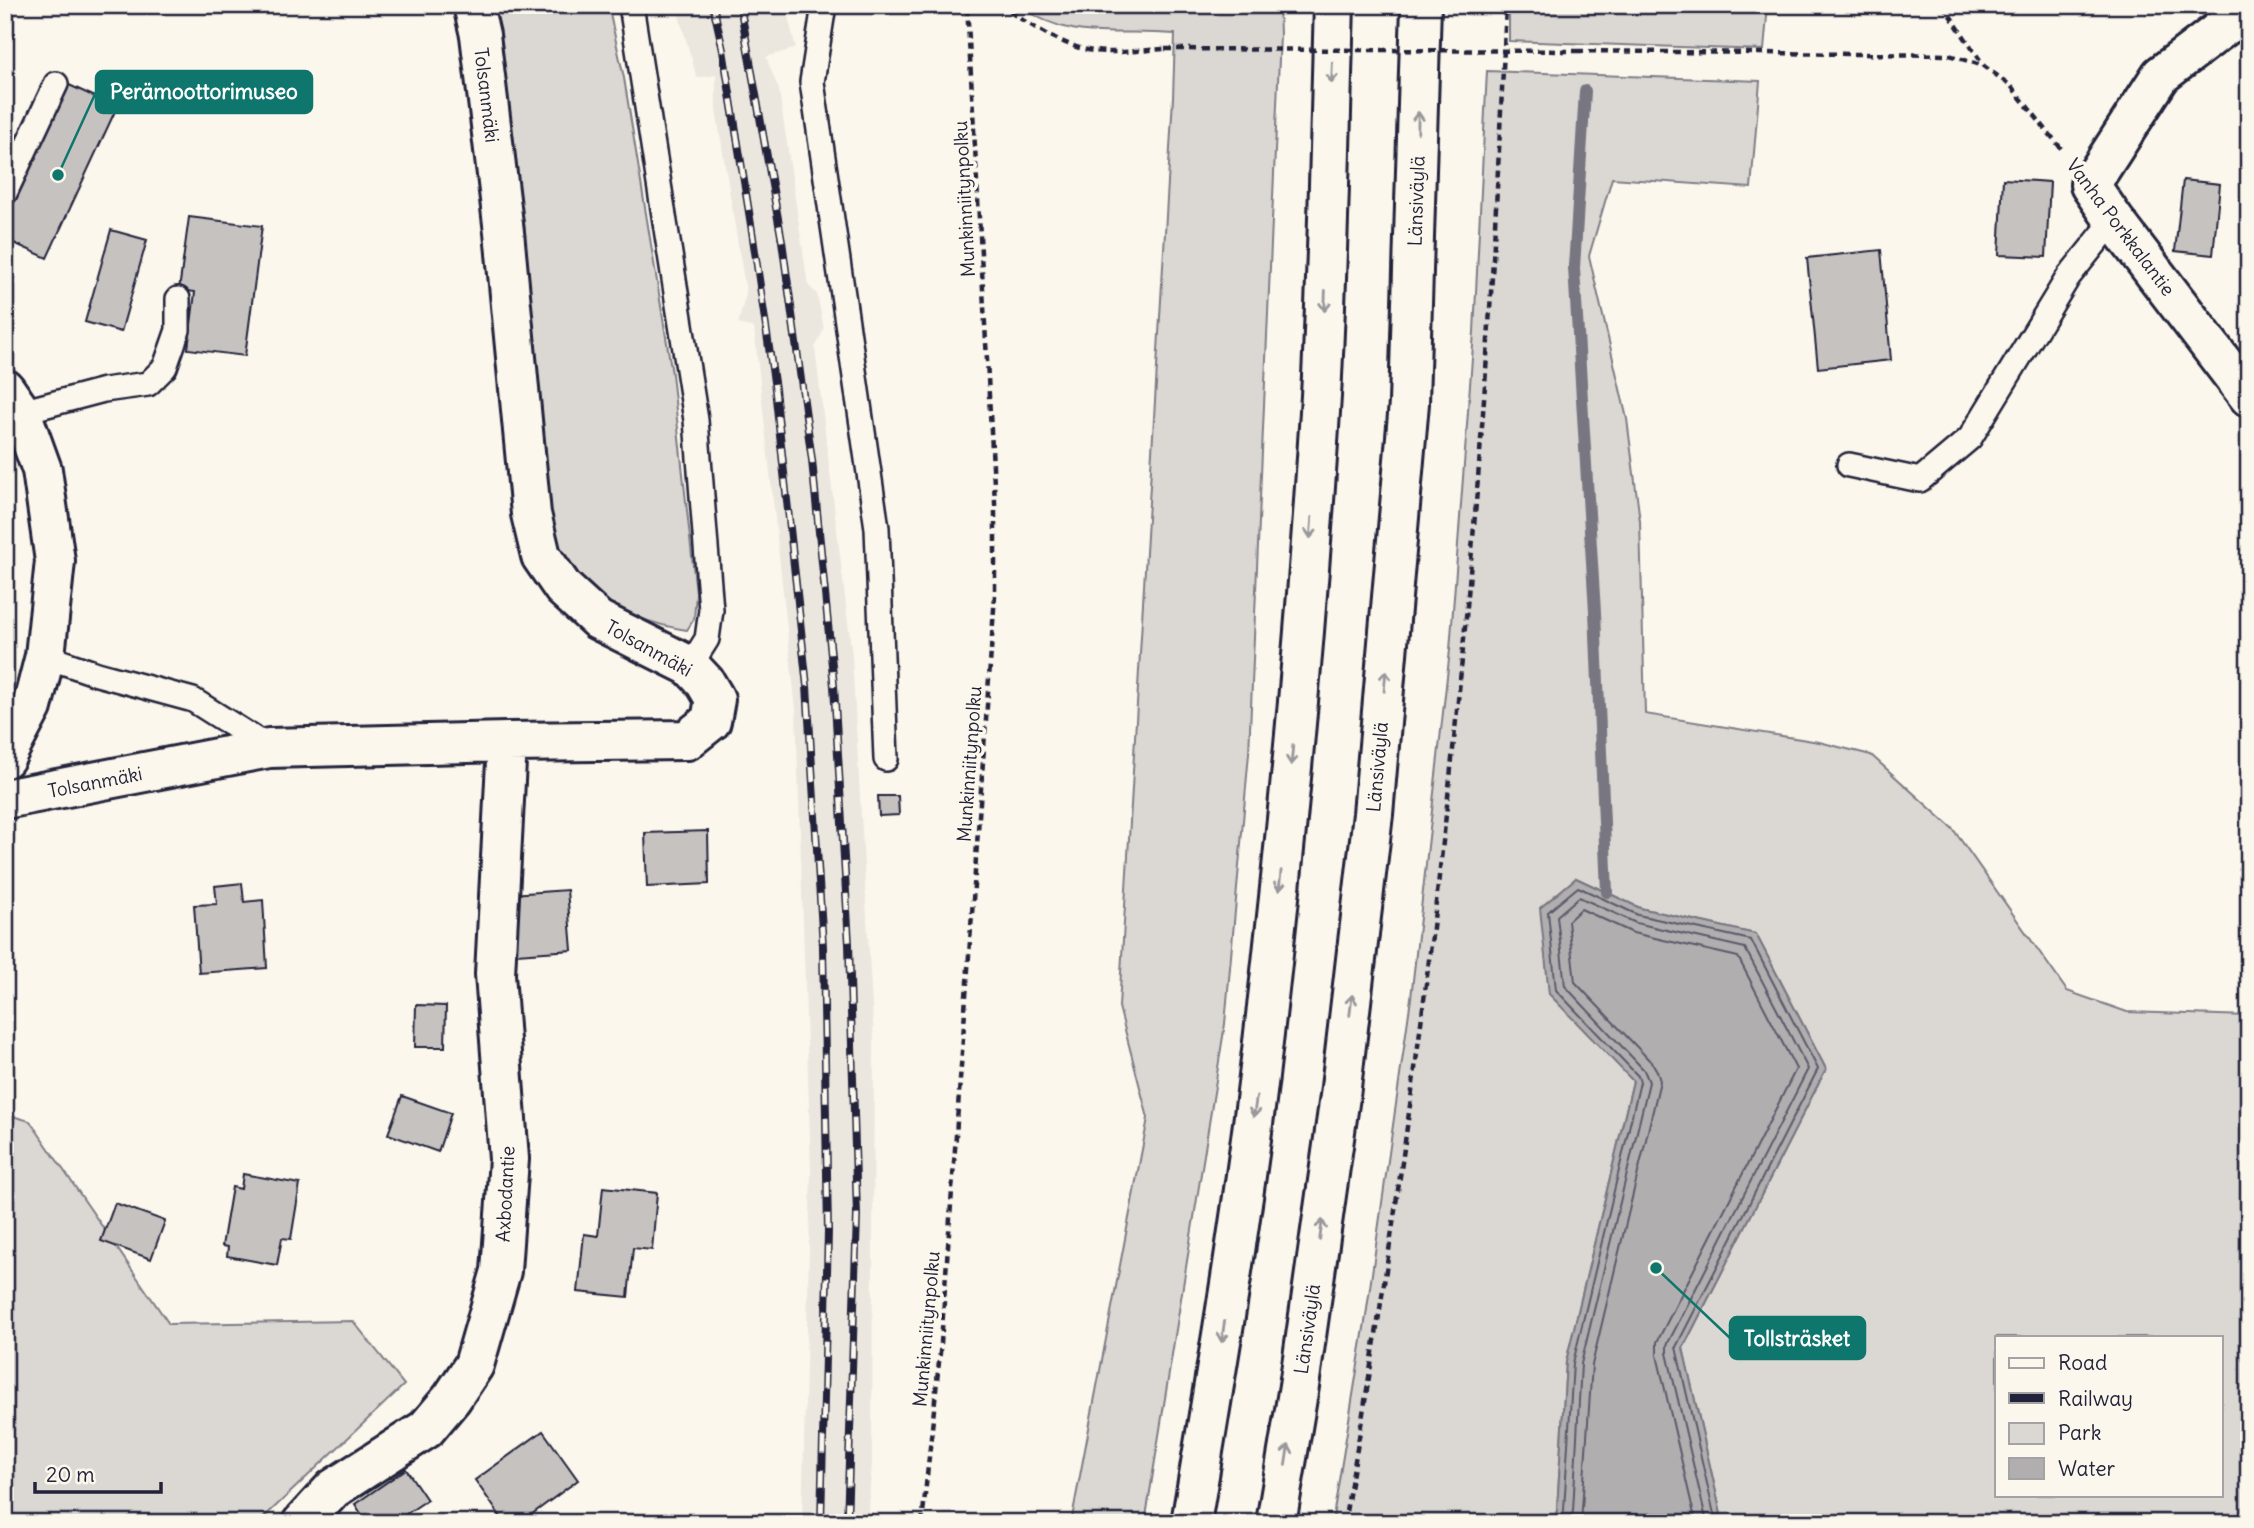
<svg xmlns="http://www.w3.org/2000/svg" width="2254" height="1528" viewBox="0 0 2254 1528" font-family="Delius,sans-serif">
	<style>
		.built { fill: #ebe7df }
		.green { fill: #dbd8d3; stroke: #7e7d87; stroke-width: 2; fill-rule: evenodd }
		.water { fill: #b1aeb0; stroke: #787681; stroke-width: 2 }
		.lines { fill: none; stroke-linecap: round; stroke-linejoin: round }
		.shore { stroke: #5b5a6a; stroke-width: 2 }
		.stream { stroke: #787681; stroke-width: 12 }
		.building { fill: #c6c2c0; stroke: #22223b; stroke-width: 2 }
		.lane-casing { stroke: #22223b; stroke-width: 28 }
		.street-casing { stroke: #22223b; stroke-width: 44 }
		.highway-casing { stroke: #22223b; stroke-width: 44 }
		.path { stroke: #22223b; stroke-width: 4.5; stroke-dasharray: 7 5; stroke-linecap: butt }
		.lane { stroke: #fbf7ec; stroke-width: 23 }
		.street { stroke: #fbf7ec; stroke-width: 38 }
		.highway { stroke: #fbf7ec; stroke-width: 38 }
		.rail-casing { stroke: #22223b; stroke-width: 8 }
		.rail { stroke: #fbf7ec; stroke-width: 5; stroke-dasharray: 16; stroke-linecap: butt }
		.path-bridge { stroke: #22223b; stroke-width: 4.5; stroke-dasharray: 7 5; stroke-linecap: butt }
		.oneway { stroke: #99979c }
		.labels { text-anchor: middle; stroke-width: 7; stroke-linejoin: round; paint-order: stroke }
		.street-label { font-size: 19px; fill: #22223b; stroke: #fbf7ec }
		.leader { fill: none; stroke: #0f766e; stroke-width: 2.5 }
		.callout-dot { fill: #0f766e; stroke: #fbf7ec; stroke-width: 2.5 }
		.callout { fill: #0f766e; stroke: #0f766e; stroke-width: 2.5 }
		.callout-label { font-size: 21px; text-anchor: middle; font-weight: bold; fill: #fff }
	</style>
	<rect width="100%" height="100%" fill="#fbf7ec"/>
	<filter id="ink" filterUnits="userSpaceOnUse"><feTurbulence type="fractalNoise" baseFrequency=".0143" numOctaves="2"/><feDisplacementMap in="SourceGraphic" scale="14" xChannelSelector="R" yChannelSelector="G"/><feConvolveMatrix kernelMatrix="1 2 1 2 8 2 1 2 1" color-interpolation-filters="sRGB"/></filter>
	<g filter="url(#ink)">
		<path class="built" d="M676,5h109l11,43 -30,9 13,33 29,195 9,9 7,35 -9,19 37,307 22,386 -2,423 -5,59h-65l9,-354 -15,-459 -42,-382 -16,-4 8,-31 -30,-183v-35l-19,3z"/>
		<path class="green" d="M483,5h125l16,73 48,296 24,219 -2,26 -7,11c-29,-4 -81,-21 -102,-42 -11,-12 -21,-26 -31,-39z
			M1016,5h263l1,30 -31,718 -24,271 -80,499h-74l77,-405 -29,-111 54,-909 2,-64c-65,-6 -98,10 -159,-29z
			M1509,5h259l-4,45 -255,-9z
			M1487,71l273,10 -9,107 -139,-10 -23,78 38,163 13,102 5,193 174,28 52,13 82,74 114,162 60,21 122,4v507h-526l-40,-175 143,-279 -70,-135 -116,-26 -64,-30 26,169 31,34 -67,281 -9,148 -3,13h-222l34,-207 45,-318 39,-348 24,-318zM1997,1337h224v158h-224z
			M5,1114l25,7 139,203 184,-3 51,64 -146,138h-253z"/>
		<path class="water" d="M1576,878l64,30 116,26 70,135 -143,279 40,175h-169l3,-13 9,-148 67,-281 -84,-87 -9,-86z"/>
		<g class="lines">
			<path class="shore" d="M1561,1523l3,-13 9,-147 67,-281 -2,-6 -82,-86 -8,-78 30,-25 60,28 113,25 67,129 -142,278 40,176
				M1570,1523l3,-12 8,-147 68,-282 -5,-12 -79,-84 -8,-70 22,-19 57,26 109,25 63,121 -141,276v8l40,170
				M1581,1523l11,-158 68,-284 -3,-10 -4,-7 -78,-82 -7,-61 13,-12 52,24 105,24 58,112 -139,273v13l39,168"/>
			<path class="stream" d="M1585,91l-11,177 21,344 12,280"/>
		</g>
		<path class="building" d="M67,84l50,23 -70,151 -42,-19v-22z
			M2003,179l47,3 -4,75 -47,-2z
			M2183,180l37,4 -7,71 -38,-4z
			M189,217l73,9 -17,130 -57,-7 7,-57 -16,-2z
			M111,230l36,10 -26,92 -36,-10z
			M1881,250l10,110 -73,8 -11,-110z
			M878,796h20l1,19 -20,1z
			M708,831l1,53 -62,3 -2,-54z
			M242,883l2,19 19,-2 4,68 -68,5 -5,-68 23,-1 -2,-18z
			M567,890l5,60 -55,4 -5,-60z
			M416,1005l30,1 -1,41h-30z
			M402,1096l49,17 -13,39 -50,-18z
			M243,1174l57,10 -9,55 -9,-1 -5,27 -50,-9 1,-9 -6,-1 10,-59 9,2z
			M603,1187l54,6 -5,57 -19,-2 -5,49 -50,-5 6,-58 14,2z
			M115,1203l50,18 -14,38 -50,-18z
			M543,1431l35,49 -58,43h-15l-30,-43z
			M406,1469l21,31 -34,23h-26l-12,-19z"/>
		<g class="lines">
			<defs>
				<path id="lane" d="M631,5l65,415 15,190 -4,29 -17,27
					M824,5l-12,77 65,446 9,231
					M5,193l51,-109
					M21,412l83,-22 44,-6 17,-17 13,-37v-31
					M1849,465l71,15 50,-42 99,-162 45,-56
					M45,656l52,18 96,26 76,48"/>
				<path id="street" d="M2249,8l-88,67 -71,110 24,35 135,177
					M5,389l16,23 21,58 13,91 -10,95 -13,51 -27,51
					M5,799l264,-51 238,-6 180,-2 24,-19 4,-22 -10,-17 -15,-16 -92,-46 -35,-32 -22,-32 -10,-42 -27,-282 -24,-197 -7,-30
					M302,1523l31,-34 93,-60 26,-31 22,-33 27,-94 8,-112 -14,-185 12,-232"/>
				<path id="highway" d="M1191,1523c25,-149 50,-298 68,-447 27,-226 48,-453 62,-680 7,-130 9,-261 13,-391
					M1276,1523l23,-137 41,-290 33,-282 36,-411 12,-398"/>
			</defs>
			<use href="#lane" class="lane-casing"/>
			<use href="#street" class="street-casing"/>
			<use href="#highway" class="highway-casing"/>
			<path class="path" d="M859,5c15,5 35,8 50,0
				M1000,5c23,16 65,43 94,46 23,3 48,-1 71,-2
				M1943,5l41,61 27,20 53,66
				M1577,51l372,4 35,11
				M922,1523l19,-180 54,-748v-93l-28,-497
				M1344,1523c59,-330 102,-663 130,-997 15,-173 24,-347 32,-521"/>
			<use href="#lane" class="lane"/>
			<use href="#street" class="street"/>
			<use href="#highway" class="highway"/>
			<defs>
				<path id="rail" d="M713,5l10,45 29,181 23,158 32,297 16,261 5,284 -7,292
					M740,5l42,236 30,219 22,226 15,258 8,271 -10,308"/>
			</defs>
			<use href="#rail" class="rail-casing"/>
			<use href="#rail" class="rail"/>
			<path class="path-bridge" d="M1165,49l412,2"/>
		</g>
		<defs><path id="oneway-shaft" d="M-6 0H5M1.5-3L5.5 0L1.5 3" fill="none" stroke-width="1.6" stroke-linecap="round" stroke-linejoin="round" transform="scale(1.75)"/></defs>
		<g class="oneway">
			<use href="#oneway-shaft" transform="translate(1332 73) rotate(92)"/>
			<use href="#oneway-shaft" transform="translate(1418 122) rotate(-89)"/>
			<use href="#oneway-shaft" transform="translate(1325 301) rotate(92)"/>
			<use href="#oneway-shaft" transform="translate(1311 528) rotate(94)"/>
			<use href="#oneway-shaft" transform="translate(1385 681) rotate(-85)"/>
			<use href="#oneway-shaft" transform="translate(1292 755) rotate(95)"/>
			<use href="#oneway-shaft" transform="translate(1280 881) rotate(96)"/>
			<use href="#oneway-shaft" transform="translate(1351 1005) rotate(-83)"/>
			<use href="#oneway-shaft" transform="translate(1255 1107) rotate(98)"/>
			<use href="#oneway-shaft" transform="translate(1321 1230) rotate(-82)"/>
			<use href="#oneway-shaft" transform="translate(1223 1332) rotate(98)"/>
			<use href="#oneway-shaft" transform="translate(1287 1455) rotate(-81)"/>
		</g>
	</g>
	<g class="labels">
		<g class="street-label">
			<text transform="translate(487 95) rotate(83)" y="7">Tolsanmäki</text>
			<text transform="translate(964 199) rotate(-93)" y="7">Munkinniitynpolku</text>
			<text transform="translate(1416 201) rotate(-88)" y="7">Länsiväylä</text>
			<text transform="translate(2121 227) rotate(53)" y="7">Vanha Porkkalantie</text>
			<text transform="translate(649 648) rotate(29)" y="7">Tolsanmäki</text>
			<text transform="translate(969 764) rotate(-86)" y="7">Munkinniitynpolku</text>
			<text transform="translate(1377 767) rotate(-85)" y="7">Länsiväylä</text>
			<text transform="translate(95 782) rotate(-11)" y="7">Tolsanmäki</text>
			<text transform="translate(505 1194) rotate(-87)" y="7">Axbodantie</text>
			<text transform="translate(926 1329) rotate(-85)" y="7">Munkinniitynpolku</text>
			<text transform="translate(1307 1329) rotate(-82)" y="7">Länsiväylä</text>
		</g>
	</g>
	<path class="leader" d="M58 175L96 92M1656 1268L1730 1338"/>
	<g class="callout-dot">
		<circle cx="58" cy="175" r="7"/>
		<circle cx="1656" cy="1268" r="7"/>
	</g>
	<g class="callout">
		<rect x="96" y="71" width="216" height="42" rx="7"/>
		<rect x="1730" y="1317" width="135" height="42" rx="7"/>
	</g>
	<g class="callout-label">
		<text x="204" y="99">Perämoottorimuseo</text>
		<text x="1797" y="1346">Tollsträsket</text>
	</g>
	<rect width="2254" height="1528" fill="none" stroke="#fbf7ec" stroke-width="28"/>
	<rect x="14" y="14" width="2226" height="1500" fill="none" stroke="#22223b" stroke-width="2.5" filter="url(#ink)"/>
	<rect x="1995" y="1336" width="228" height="161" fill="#fbf7ec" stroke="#a4a2a5" stroke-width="2"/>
	<rect x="2009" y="1358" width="35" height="10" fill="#fbf7ec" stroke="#a4a2a5" stroke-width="2"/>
	<text x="2058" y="1370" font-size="21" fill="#22223b">Road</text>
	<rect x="2009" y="1393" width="35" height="10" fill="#22223b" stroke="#a4a2a5" stroke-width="2"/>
	<text x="2058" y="1406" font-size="21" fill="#22223b">Railway</text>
	<rect x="2009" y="1423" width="35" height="21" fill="#dbd8d3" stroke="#a4a2a5" stroke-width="2"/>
	<text x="2058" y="1440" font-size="21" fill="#22223b">Park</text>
	<rect x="2009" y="1458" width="35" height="21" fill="#b1aeb0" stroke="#a4a2a5" stroke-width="2"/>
	<text x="2058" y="1476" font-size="21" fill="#22223b">Water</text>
	<path d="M35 1482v10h126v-10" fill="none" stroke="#22223b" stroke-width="3.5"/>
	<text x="46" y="1482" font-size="21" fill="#22223b" stroke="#fbf7ec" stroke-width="5" paint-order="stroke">20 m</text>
</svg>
